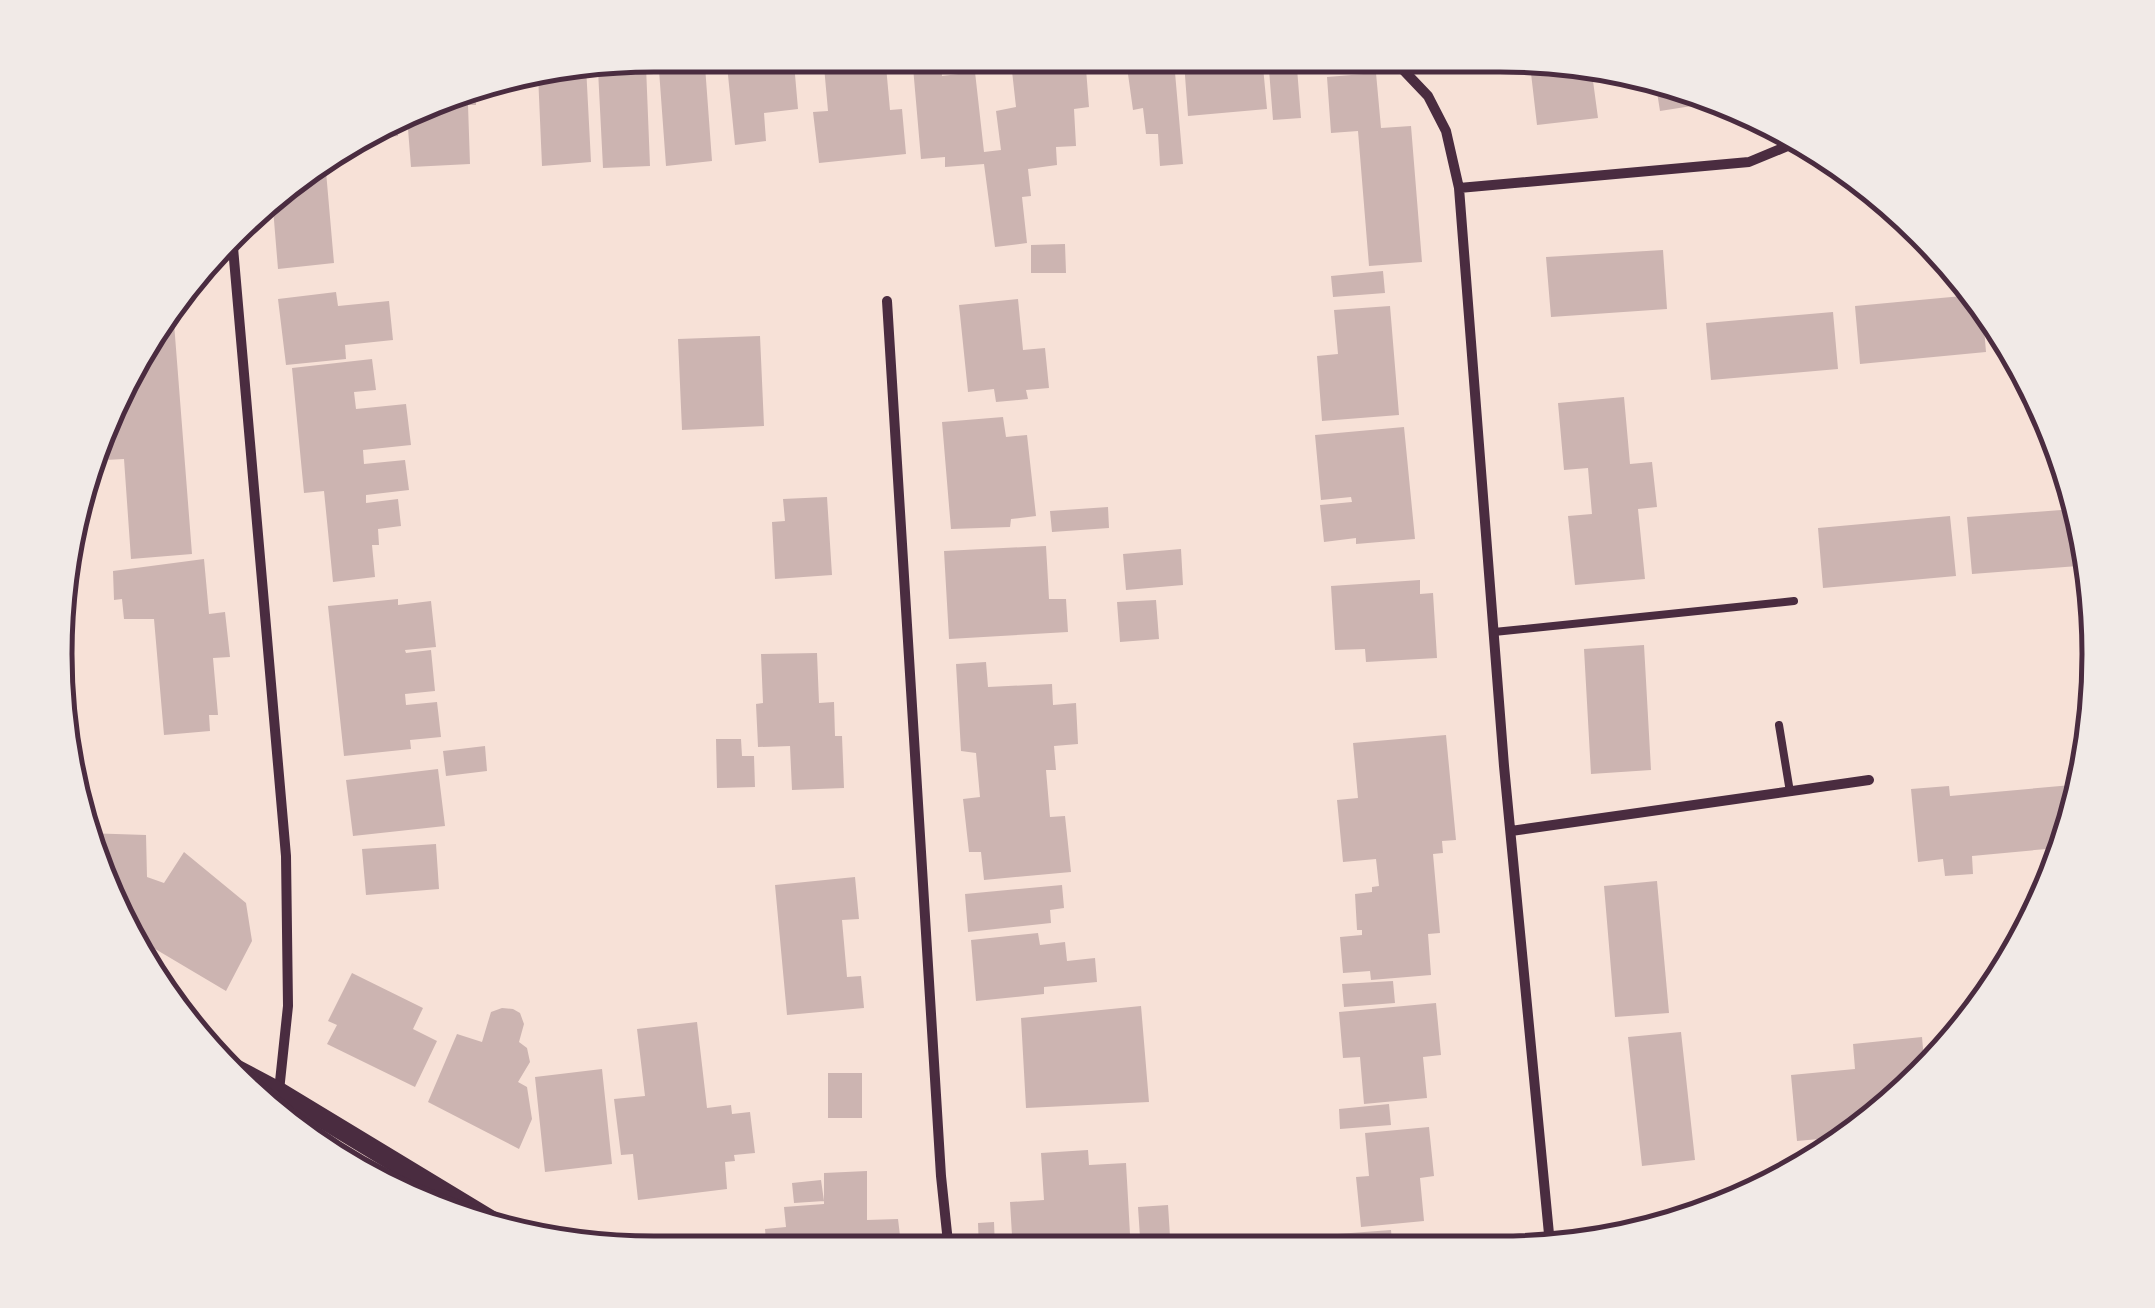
<svg xmlns="http://www.w3.org/2000/svg" width="2155" height="1308" viewBox="0 0 2155 1308" font-family="'DM Sans',sans-serif">
	<style>
		.building { fill: #ccb4b1 }
		.lines { fill: none; stroke-linecap: round; stroke-linejoin: round }
		.service { stroke: #4a2c40; stroke-width: 8 }
		.minor { stroke: #4a2c40; stroke-width: 10 }
		.secondary { stroke: #4a2c40; stroke-width: 20 }
		.rim { fill: none; stroke: #4a2c40; stroke-width: 5 }
	</style>
	<rect width="100%" height="100%" fill="#f7e1d7"/>
	<path class="building" d="M726,55h34l1,11 33,-3 4,46 -34,4 2,28 -31,4z
		M823,55h62l5,55 12,-1 4,45 -87,9 -6,-51 15,-1z
		M1036,56h49l4,51 -15,2 2,37 -20,1 1,18 -29,4 3,27 -9,1 5,46 -32,4 -11,-83 -39,3v-10l-24,2 -8,-92 28,-3 1,12 33,-4 9,80 17,-2 -5,-39 20,-4 -4,-36 25,-3z
		M1262,56l5,53 -79,7 -4,-54z
		M1296,56l5,62 -28,2 -5,-63z
		M1529,56h12l50,10 7,52 -61,7z
		M1174,61l9,103 -23,2 -2,-32h-12l-3,-26 -10,2 -6,-43z
		M586,66l5,96 -49,4 -4,-92z
		M646,66l4,100 -47,2 -5,-98z
		M705,66l7,95 -46,5 -7,-96z
		M1376,73l5,55 30,-2 11,136 -53,4 -11,-135 -27,2 -4,-56z
		M1655,79l41,9 2,17 -38,6z
		M475,84l1,21h-8l2,59 -59,3 -4,-51 55,-29z
		M397,121l1,15 -34,3z
		M325,160l9,103 -56,6 -6,-73 18,-18z
		M1065,244l1,29h-35v-28z
		M1663,250l4,59 -116,8 -5,-60z
		M1383,271l2,22 -52,4 -2,-21z
		M336,292l2,14 51,-5 4,39 -48,5 1,14 -60,6 -8,-66z
		M1973,295l9,9 4,48 -126,12 -5,-58z
		M1018,299l5,51 22,-2 4,40 -23,2 2,9 -32,3 -2,-13 -26,3 -9,-87z
		M1390,306l9,109 -77,6 -5,-65 21,-2 -4,-44z
		M1833,312l5,57 -127,11 -5,-57z
		M174,323l18,231 -61,5 -7,-100 -37,2 22,-41 10,-1 -1,-6 -6,1 48,-90z
		M760,336l4,90 -82,4 -4,-91z
		M372,359l4,31 -22,2 2,17 50,-5 5,41 -48,5 1,14 41,-4 4,30 -43,5v8l32,-4 3,27 -23,3 1,16h-7l3,32 -42,5 -9,-91 -20,2 -12,-125z
		M1624,397l6,67 22,-2 5,45 -19,2 7,70 -70,6 -7,-69 24,-2 -4,-46 -24,2 -6,-67z
		M1003,417l3,20 21,-2 9,81 -25,3 -1,8 -59,2 -9,-107z
		M1404,427l11,112 -59,5v-6l-32,4 -4,-37 32,-3 -1,-5 -30,3 -6,-65z
		M827,497l5,78 -57,4 -3,-57 13,-1 -2,-22z
		M1108,507l1,21 -57,4 -2,-21z
		M2074,509l4,57 -106,8 -5,-57z
		M1950,516l6,60 -133,12 -5,-60z
		M1046,546l3,53h17l2,33 -119,7 -5,-88z
		M1181,549l2,36 -57,5 -3,-36z
		M204,559l5,55 16,-2 5,45 -17,1 5,57h-9l1,16 -46,4 -10,-116h-30l-2,-20 -8,1 -1,-29z
		M1420,580v14l13,-1 4,65 -71,4 -1,-13 -30,1 -4,-64z
		M398,599v6l33,-4 5,46 -31,3 1,3 25,-3 4,41 -30,3 1,11 31,-3 4,35 -31,3 1,9 -67,7 -16,-150z
		M1156,600l3,39 -39,3 -3,-40z
		M1644,645l7,125 -60,4 -7,-125z
		M817,653l2,50 15,-1 1,34h7l2,52 -52,2 -2,-44 -32,1 -2,-43 7,-1 -2,-49z
		M986,662l2,25 64,-3 1,21 23,-2 2,41 -24,2 2,24h-10l4,47 15,-1 6,56 -87,8 -3,-28h-12l-6,-53 17,-2 -4,-44 -15,-2 -5,-87z
		M1446,735l10,105 -14,1 1,12 -10,1 7,79 -12,1 3,41 -60,5 -1,-9 -27,2 -3,-36 22,-2v-5h-5l-2,-36 17,-2v-5l7,-1 -3,-27 -33,3 -6,-62 21,-2 -5,-55z
		M716,739h25l1,17h12l1,31 -38,1z
		M485,746l2,25 -41,5 -3,-25z
		M438,769l7,57 -92,10 -7,-56z
		M2083,784l-26,64 -85,8 1,18 -28,2 -2,-17 -25,3 -7,-73 38,-3 1,10z
		M85,833l61,2 1,42 17,6 20,-31 62,51 6,38 -26,50 -91,-54 -48,-90z
		M436,844l3,45 -73,6 -4,-46z
		M855,877l4,42 -17,1 5,57 14,-1 3,32 -77,7 -12,-130z
		M1657,881l12,132 -54,4 -11,-131z
		M1062,885l2,23 -14,2 1,13 -83,9 -3,-38z
		M1038,933l2,12 25,-3 2,19 28,-3 2,24 -53,5v7l-68,7 -5,-61z
		M352,973l71,35 -10,21 24,12 -22,46 -88,-43 10,-19 -9,-4z
		M1393,981l2,22 -51,4 -2,-23z
		M1436,1003l5,52 -18,2 4,41 -63,6 -4,-47 -17,1 -4,-46z
		M1141,1006l8,96 -123,6 -5,-90z
		M502,1008l11,1 7,4 4,11 -5,18 8,6 3,14 -12,20 9,5 5,32 -13,30 -91,-47 29,-68 25,8 9,-30z
		M697,1022l10,86 24,-3 1,9 18,-2 5,41 -21,2 1,6 -10,1 2,27 -89,11 -5,-46 -12,1 -7,-56 31,-3 -8,-67z
		M1681,1032l14,128 -53,6 -14,-129z
		M1922,1037l3,34 -19,22 -7,1 1,6 -4,4 -29,21 -9,1v6l-6,4 -55,5 -6,-66 64,-6 -2,-25z
		M602,1069l10,95 -67,8 -10,-95z
		M828,1073h34v45h-34z
		M1389,1104l2,21 -51,4 -1,-20z
		M1429,1127l5,49 -14,2 4,43 -63,6 -5,-50 13,-1 -4,-43z
		M1088,1150l1,15 37,-2 5,89h-118l-3,-50 34,-2 -3,-47z
		M867,1171v49l31,-1 4,33h-135l-2,-23 21,-2 -2,-20 40,-3v-31z
		M821,1180l3,21 -30,2 -2,-20z
		M1168,1205l3,47h-30l-3,-45z
		M994,1222l1,26 -16,1 -1,-26z
		M1391,1230l2,22h-68l-1,-17z"/>
	<g class="lines">
		<path class="service" d="M1494,632l300,-31
			M1779,725l11,67"/>
		<path class="minor" d="M1390,56l38,40 18,35 13,57 45,578 45,468 5,15
			M1459,188l290,-26 53,-22
			M232,236l54,620 2,150 -9,85
			M887,301l54,875 8,76
			M1511,831l358,-51"/>
		<path class="secondary" d="M228,1065l51,27 228,138"/>
	</g>
	<path d="M0 0H2155V1308H0ZM654 72H1500A582 582 0 0 1 2082 654V654A582 582 0 0 1 1500 1236H654A582 582 0 0 1 72 654V654A582 582 0 0 1 654 72Z" fill="#f1eae7" fill-rule="evenodd"/>
	<path class="rim" d="M654 72H1500A582 582 0 0 1 2082 654V654A582 582 0 0 1 1500 1236H654A582 582 0 0 1 72 654V654A582 582 0 0 1 654 72Z"/>
</svg>
